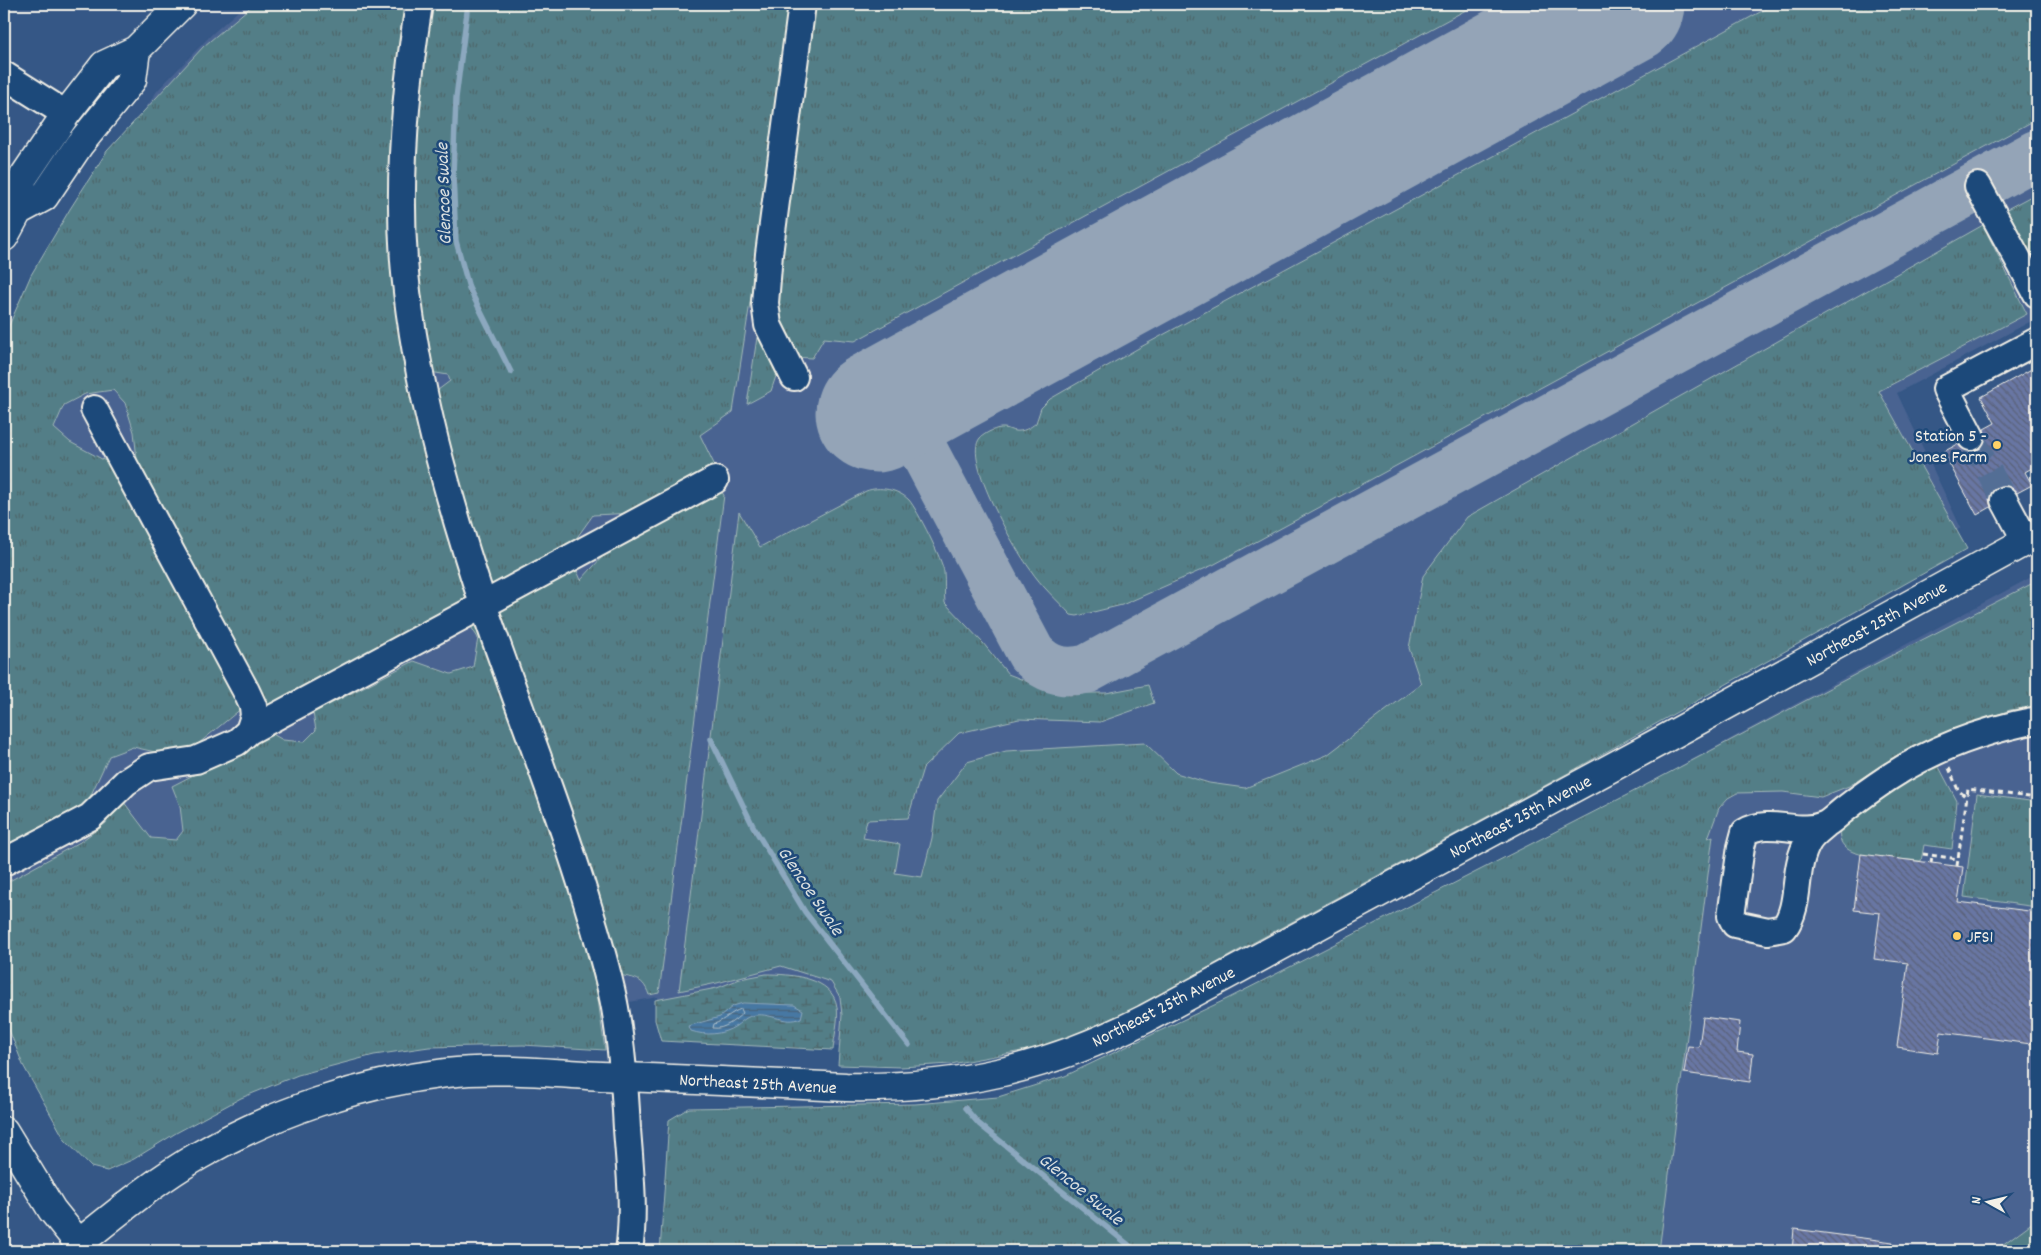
<svg xmlns="http://www.w3.org/2000/svg" width="2041" height="1255" viewBox="0 0 2041 1255" font-family="Dekko,sans-serif">
	<style>
		.built { fill: #486391 }
		.grass { fill: url(#grass-tufts); stroke: #a3b8b8 }
		.wetland { fill: url(#wetland-marsh); stroke: #a3b8b8 }
		.water { fill: url(#water-rules); stroke: #8ca8bf }
		.lines { fill: none; stroke-linecap: round; stroke-linejoin: round }
		.shore { stroke: #afc1cc; stroke-width: 1 }
		.stream { stroke: #8ca8bf; stroke-width: 5.5 }
		.taxiway { stroke: #94a4b7; stroke-width: 49 }
		.runway { stroke: #94a4b7; stroke-width: 121 }
		.building { fill: url(#building-back-hatch); stroke: #f4f1e8 }
		.minor-tunnel { stroke: #526e95; stroke-width: 26; stroke-dasharray: 26 13; stroke-linecap: butt }
		.minor-casing { stroke: #f4f1e8; stroke-width: 30 }
		.major-casing { stroke: #f4f1e8; stroke-width: 31 }
		.path { stroke: #f4f1e8; stroke-width: 3; stroke-dasharray: 5 4; stroke-linecap: butt }
		.minor { stroke: #1f4a7a; stroke-width: 26 }
		.major { stroke: #1f4a7a; stroke-width: 28 }
		.poi-dot { fill: #ffd166; stroke: #1f4a7a; stroke-width: 2 }
		.labels { text-anchor: middle; stroke-width: 5; stroke-linejoin: round; paint-order: stroke }
		.poi-label { font-size: 18px; fill: #f4f1e8; stroke: #1f4a7a; text-anchor: end }
		.street-label { font-size: 18px; fill: #f4f1e8; stroke: #1f4a7a }
		.water-label { font-size: 19px; font-style: italic; fill: #dadfde; stroke: #1f4a7a }
	</style>
	<defs>
		<pattern id="grass-tufts" width="24" height="20" patternUnits="userSpaceOnUse" patternTransform="scale(1.25)"><rect width="24" height="20" fill="#527e87"/><path d="M3 7l-1-3M5 7V3M7 7l1-3M15 17l-1-3M17 17v-4M19 17l1-3" fill="none" stroke="#4e666a"/></pattern>
		<pattern id="wetland-marsh" width="20" height="14" patternUnits="userSpaceOnUse" patternTransform="scale(1.25)"><rect width="20" height="14" fill="#527e87"/><path d="M1 5h8M5 5V1M11 12h8M15 12V8" fill="none" stroke="#4e666a"/></pattern>
		<pattern id="water-rules" width="6" height="5" patternUnits="userSpaceOnUse" patternTransform="scale(1.25)"><rect width="6" height="5" fill="#4778a3"/><path d="M0 2.5h6" fill="none" stroke="#486279"/></pattern>
		<pattern id="building-back-hatch" width="6" height="6" patternUnits="userSpaceOnUse" patternTransform="scale(1.25)"><rect width="6" height="6" fill="#6876a3"/><path d="M-1 5l2 2M0 0l6 6M5-1l2 2" fill="none" stroke="#5a6179"/></pattern>
	</defs>
	<rect width="100%" height="100%" fill="#355786"/>
	<filter id="ink" filterUnits="userSpaceOnUse"><feTurbulence type="fractalNoise" baseFrequency=".02" numOctaves="2"/><feDisplacementMap in="SourceGraphic" scale="10" xChannelSelector="R" yChannelSelector="G"/><feConvolveMatrix kernelMatrix="1 2 1 2 8 2 1 2 1" color-interpolation-filters="sRGB"/></filter>
	<g filter="url(#ink)">
		<path class="built" d="M246,4h1791v314l-140,75 64,135 -122,65 -999,454 -175,-8 -7,-20v-22l-85,15 -569,-22v-625l111,-209 42,-65 55,-57z
			M2037,574v677h-426l69,-485z"/>
		<path class="grass" d="M254,4h153l-1,351 158,506 32,124 9,65 -82,-5 -94,2 -55,8 -76,20 -57,23 -65,35 -42,26 -27,12 -16,-4 -26,-27 -42,-75 -19,-48v-133l76,-42 26,-19 14,-26 31,41 25,2 7,-9 -3,-25 -8,-20 72,-37 25,-17 14,8 21,2 12,-12 -3,-17 101,-52 37,13 22,-7 5,-29 -11,-18 -197,88 -132,-240 -4,-36 -9,-29 -12,-13 -28,4 -21,11 -10,23 16,14 43,23 129,243 -49,40 -29,6 -31,-7 -24,9 -26,56 -79,41v-516l27,-62 39,-66 37,-58 97,-105z
			M426,4h362l-32,260 -23,148 -33,23 16,33 -82,45 -41,2 -25,35 13,30 33,-36 106,-54 4,5 -65,498 -10,2c-7,-21 -18,-15 -34,-22l-126,-380 -55,-184 4,-19 12,-9 -2,-6 -18,-3 -18,-111 3,-157z
			M816,4h661l-622,337 -31,-3 -12,20 -20,-1 -22,-70z
			M1775,4h262v115l-824,446 -91,40 -45,11 -6,-1c-14,-15 -30,-29 -41,-46 -15,-20 -68,-110 -50,-131 5,-5 17,-11 24,-10 4,0 8,3 11,3 8,1 15,-3 21,-8l5,-15 9,-9 87,-50z
			M2037,193v83l-31,-61 1,-6z
			M1983,225l44,89 -148,77 88,158 -395,222 -336,181 -92,52 -95,42 -98,18 -50,3 -63,-2 4,-50 -2,-18 -9,-15 -50,-16 -64,17 -38,8 60,-479 21,35 106,-56c13,-5 32,-2 43,9 8,9 34,61 35,72 1,10 0,21 1,31l38,40 25,31 49,19h49l42,-8 6,18 -54,19 -81,-3 -60,14 -36,35 -15,50 -41,2 -4,18 37,6 -5,29 27,4 10,-39 5,-37 30,-39 39,-11 139,-8 31,30 33,10 36,5 82,-33 94,-71 -12,-36 14,-72 44,-59z
			M759,324l4,18 14,31 -6,18 -24,13z
			M2037,581v125l-27,4 -60,22 -49,21 -52,33 -28,11 -38,-5 -46,1 -9,5 -9,10 -11,30 5,-2 -54,415h-999l9,-131 20,-12 226,-4 83,-7 67,-21 164,-78 398,-203 248,-131z
			M1938,765l19,36 -5,48 -28,-4 -3,16c-19,-2 -52,-3 -68,-9 -10,-4 -15,-12 -13,-22l39,-32z
			M1977,794l60,8v105l-73,-10z
			M2037,1219v32h-43z"/>
		<path class="wetland" d="M766,974c24,0 67,3 71,33 2,13 -3,30 -4,43l-172,-9 -6,-21v-20l62,-12 23,-9z"/>
		<path class="water" d="M743,1003l51,2 9,5 -2,8c-15,7 -30,-5 -45,-3 -10,1 -13,6 -20,11 -14,9 -30,10 -45,5l-3,-5 32,-9 13,-11z"/>
		<g class="lines">
			<path class="shore" d="M741,1009l2,4c-8,7 -19,17 -30,15l1,-4c10,-3 17,-12 27,-15z"/>
			<path class="stream" d="M468,4l-12,94 -3,77 3,66 13,47 42,84
				M711,739l42,87 52,86 104,133
				M965,1108l14,16 157,127"/>
			<path class="taxiway" d="M897,401l134,252c16,18 34,21 56,16l950,-515"/>
			<path class="runway" d="M876,412l748,-408"/>
		</g>
		<path class="building" d="M2037,366v99l-12,7 7,13 -15,8 -5,-5 -7,-3 -8,2 -6,6 -2,6 2,8 -14,8 -34,-63 15,-8 5,5 7,3 8,-2 5,-5 3,-7 -2,-9 11,-6 -14,-26z
			M1861,854l102,13 -5,35 79,10v86l-6,46 -90,-12 -3,21 -41,-6 11,-84 -34,-4 6,-46 -26,-3z
			M1703,1017l37,5 -3,30 16,2 -3,28 -66,-9 4,-27 11,1z
			M1794,1229l99,13 -1,9h-100z"/>
		<g class="lines">
			<path class="minor-tunnel" d="M1971,437l33,63"/>
			<defs>
				<path id="minor" d="M419,4c-14,88 -22,180 -14,269 11,113 43,224 78,331 33,98 72,193 102,292 11,37 23,74 30,112 7,40 10,81 12,121 3,41 8,81 2,122
					M4,75l62,39
					M1978,186l59,108
					M794,377l-26,-52 -3,-22 4,-49 33,-250
					M1971,437l-25,-48 91,-48
					M2004,500l22,41
					M249,731l466,-251
					M1825,825c-6,5 -13,10 -17,17 -16,27 -6,62 -24,86l-16,3 -33,-7 -4,-8 10,-69 4,-15c27,-15 52,4 79,-7 7,-3 14,-11 21,-16 14,-11 28,-21 43,-31 45,-30 97,-48 149,-58
					M4,862l86,-45 36,-35 23,-15 47,-7 41,-18 12,-11 5,-15 -1,-10 -7,-15 -152,-282"/>
				<path id="major" d="M18,211l26,-14 35,-52 53,-65 4,-30
					M4,237l14,-26 4,-32 44,-65 38,-49 32,-15 46,-46
					M4,1131l48,79 33,41
					M78,1244c39,-31 78,-64 122,-89 74,-43 161,-72 246,-82 50,-6 105,0 155,3 82,3 163,7 245,11 111,2 200,-18 299,-68l512,-276 380,-208"/>
			</defs>
			<use href="#minor" class="minor-casing"/>
			<use href="#major" class="major-casing"/>
			<path class="path" d="M1949,768l9,22 8,7
				M1923,854l35,5
				M1931,863l1,-8
				M1957,866l11,-77 69,9"/>
			<use href="#minor" class="minor"/>
			<use href="#major" class="major"/>
		</g>
	</g>
	<g class="poi-dot">
		<circle cx="1997" cy="445" r="5"/>
		<circle cx="1957" cy="936" r="5"/>
	</g>
	<g class="labels">
		<g class="poi-label">
			<text x="1987" y="441">Station 5 -<tspan x="1987" dy="21">Jones Farm</tspan></text>
			<text x="1967" y="942" text-anchor="start">JFS1</text>
		</g>
		<g class="street-label">
			<text transform="translate(1876 623) rotate(-29)" y="6">Northeast 25th Avenue</text>
			<text transform="translate(1520 816) rotate(-28)" y="6">Northeast 25th Avenue</text>
			<text transform="translate(1163 1006) rotate(-27)" y="6">Northeast 25th Avenue</text>
			<text transform="translate(758 1083) rotate(3)" y="6">Northeast 25th Avenue</text>
		</g>
		<g class="water-label">
			<text transform="translate(442 194) rotate(-92)" y="7">Glencoe Swale</text>
			<text transform="translate(812 890) rotate(56)" y="7">Glencoe Swale</text>
			<text transform="translate(1082 1188) rotate(39)" y="7">Glencoe Swale</text>
		</g>
	</g>
	<rect width="2041" height="1255" fill="none" stroke="#1f4a7a" stroke-width="20"/>
	<rect x="10" y="10" width="2021" height="1235" fill="none" stroke="#f4f1e8" stroke-width="2" filter="url(#ink)"/>
	<g transform="translate(1988 1202) rotate(278)" stroke="#1f4a7a" stroke-width="4" paint-order="stroke">
	<path d="M0-4L9 19L0 12L-9 19Z" fill="#f4f1e8"/>
	<text y="-8" font-size="14" font-weight="bold" text-anchor="middle" fill="#f4f1e8">N</text>
	</g>
</svg>
